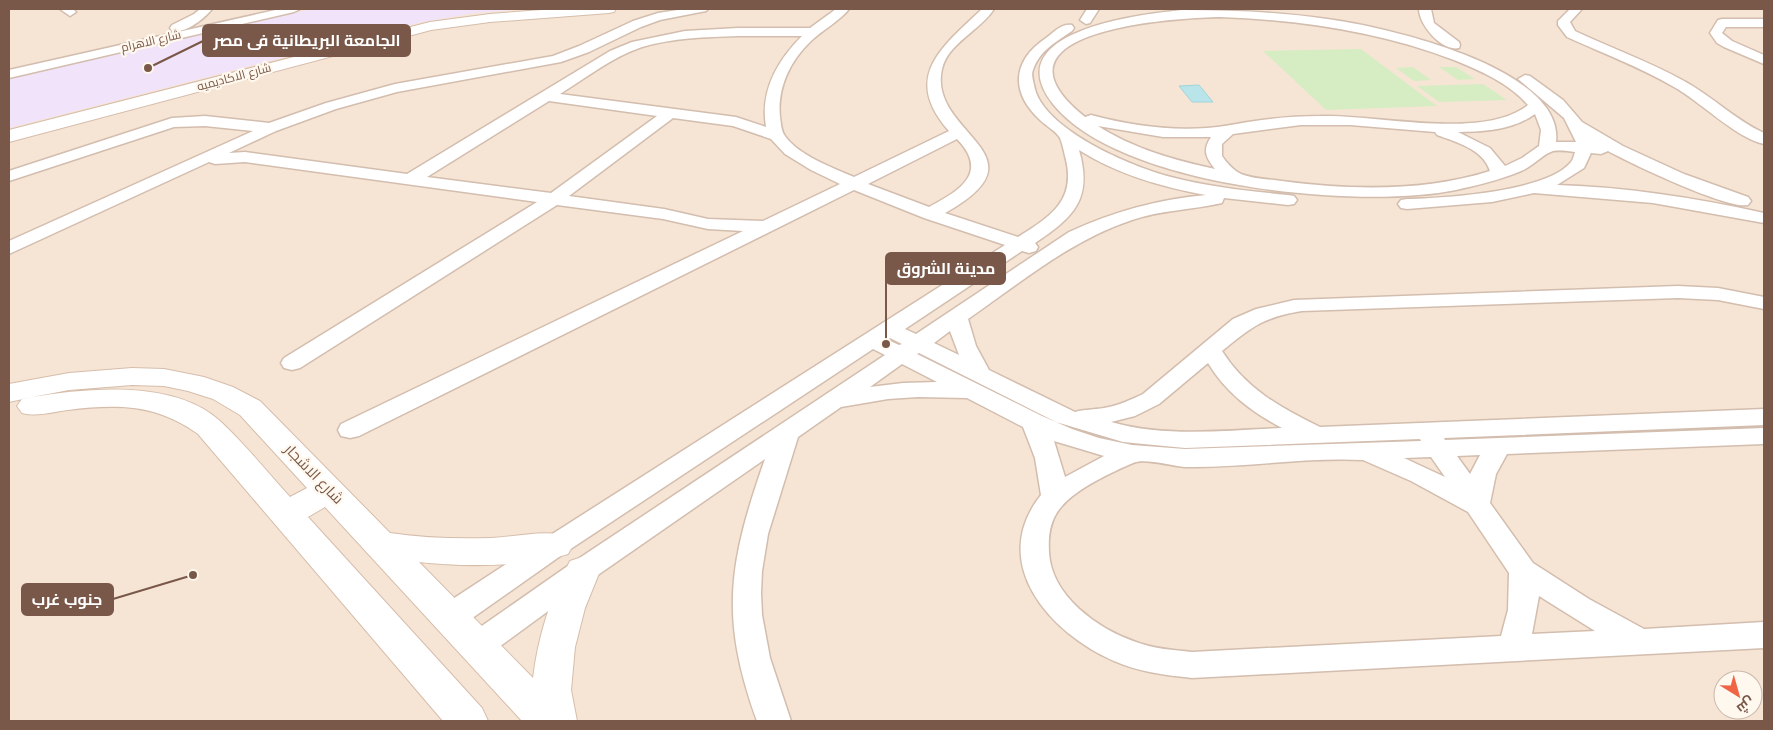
<svg xmlns="http://www.w3.org/2000/svg" width="1773" height="730" viewBox="0 0 1773 730" font-family="'Fira Sans',Cairo,sans-serif">
	<style>
		.residential { fill: #f6e5d4; fill-rule: evenodd }
		.education { fill: #f1e3fa }
		.green { fill: #d6edc4 }
		.water { fill: #b9e4e9; stroke: #9fd5db }
		.lines { fill: none; stroke-linecap: round; stroke-linejoin: round }
		.street-casing { stroke: #d3bdae; stroke-width: 3 }
		.secondary-casing { stroke: #d6bdab; stroke-width: 2 }
		.street { fill: #fff; fill-rule: evenodd }
		.secondary { fill: #fff; fill-rule: evenodd }
		.labels { text-anchor: middle; stroke-width: 4.5; stroke-linejoin: round; paint-order: stroke }
		.far-street-label { font-size: 12px; fill: #795849; stroke: #fff8ee }
		.street-label { font-size: 15px; fill: #795849; stroke: #fff8ee }
		.leader { fill: none; stroke: #795849; stroke-width: 2 }
		.callout-dot { fill: #795849; stroke: #fff8ee; stroke-width: 2 }
		.callout { fill: #795849; stroke: #795849; stroke-width: 2 }
		.callout-label { font-size: 16px; text-anchor: middle; font-weight: bold; fill: #fff }
	</style>
	<rect width="100%" height="100%" fill="#fef4e7"/>
	<path class="residential" d="M9,9h1755v712h-1755zM1723,680h30v30h-30z"/>
	<path class="education" d="M312,9h216l-53,4 -53,9 -413,106v-49z"/>
	<path class="green" d="M1361,49l76,57 -111,4 -63,-59z
		M1413,67l18,13 -17,1 -18,-13z
		M1439,67h17l19,12 -17,1z
		M1483,84l24,16 -68,2 -22,-16z"/>
	<path class="water" d="M1199,85l14,17h-21l-13,-16z"/>
	<g class="lines">
		<defs>
			<path id="street" d="M60,9h13l3,3 -6,4z
				M200,9h12c-8,10 -27,25 -40,22l-2,-3 2,-3 22,-11z
				M280,9h20l-6,3 -285,66v-8z
				M684,9h24l-2,2 -46,9 -19,7 -52,25 -28,10 -164,30 -61,17 -60,22 -47,22 16,-1 162,22 203,-123 22,-9 53,-11 53,-3h72l26,-19h13c-8,11 -28,22 -38,32 -21,20 -34,47 -31,76 1,6 1,14 5,19 13,19 48,32 69,41l95,-46c-48,-54 -7,-84 33,-122h12c-13,21 -46,34 -52,60 -15,66 109,85 3,144l73,24c30,-19 58,-35 48,-77 -2,-7 -3,-15 -6,-22 -4,-7 -14,-12 -20,-18 -30,-28 -28,-59 6,-82 8,-6 16,-15 26,-13l2,3 -2,3c-16,11 -32,19 -39,39 -2,4 0,10 1,15 7,44 98,82 137,92 38,10 78,14 117,18l6,1 3,4 -3,4 -6,1 -64,-7 -2,5c-30,7 -61,7 -90,17 -61,20 -112,63 -164,99l8,27 13,24 86,42c9,-3 19,-2 29,-4 14,-2 26,-8 39,-14l90,-75 23,-10 38,-9 384,-14 40,2 46,9v12l-46,-9 -40,-2 -376,13c-38,6 -51,16 -80,40 24,38 59,57 98,76l444,-18v16l-320,13 1,2 319,-12v16l-257,10 -11,20 -6,29 43,60 56,36 55,30 120,-7v26l-572,30c-27,-3 -53,-6 -78,-17 -64,-28 -127,-98 -73,-166l-6,-37 -12,-31 -56,-29 -49,-1 -30,2 -47,8 -43,30 -30,97 -6,37 -1,22 1,22 8,43 21,63h-34c-38,-105 -28,-159 8,-262l-173,120 -104,76 -11,4 -11,-4 -5,-9 5,-9 106,-74 313,-208 -12,-6 -307,203 -105,74 -11,3 -11,-3 -4,-9 4,-9 107,-70 459,-293 -81,-27 -70,-28 -495,246 -9,2 -9,-2 -3,-6 3,-6 402,-193 -35,-2 -45,-10 -106,-14 -257,163 -8,2 -8,-2 -3,-5 3,-5 253,-156 -292,-40 -30,2 -6,-2 -200,92v-13l244,-110 -48,-5 -31,1 -165,54v-10l163,-53 33,-2 64,7 57,-20 69,-19 158,-28 26,-10 54,-25 25,-8zM738,36h64c-25,25 -42,55 -36,91l-30,-10 -176,-23c26,-16 52,-37 82,-47 30,-9 64,-10 96,-11zM549,101l108,15 -106,77 -124,-16zM673,118l60,8 38,13 14,15 26,16 29,14 -77,37 -55,-2 -44,-10 -95,-13zM957,139c33,34 2,52 -28,68l-61,-23zM1079,150c38,24 82,37 127,45 -48,4 -93,17 -137,37l-153,102 -11,-5 117,-78 7,2 7,-2 2,-4 -3,-4c39,-26 58,-44 44,-93zM950,331l9,24 -25,-12zM890,338l12,6 -3,1 -11,-5zM919,353l137,69 67,20 62,6 235,-9 1,2 -236,8 -53,-4 -33,-7 -27,-9 -30,-13 -125,-62zM1208,363c18,30 44,49 74,65 -55,2 -116,10 -171,-6l24,-6 24,-12zM902,364l35,18 -34,1 -33,4zM1054,441l50,15 -39,21zM1480,455l-10,19 -13,-18zM1431,457l14,20 -41,-19zM1363,460l48,21 57,31 41,61 -1,37 -7,26 -309,16c-18,-2 -38,-3 -56,-10 -38,-13 -85,-46 -87,-90 -1,-17 1,-33 13,-46 14,-17 50,-34 71,-43 11,-5 39,3 52,4 59,1 119,-10 178,-7zM1539,596l56,35 -63,3z
				M1087,9h12l-9,14 -4,1 -6,-4z
				M1419,9h12l3,14 25,19 1,3 -1,3c-17,4 -40,-23 -40,-39z
				M1570,9h12l-12,13 5,9c36,17 75,31 109,50 28,15 51,39 80,52v11c-28,-6 -63,-42 -90,-57 -34,-20 -72,-34 -107,-50l-9,-12v-4z
				M1183,10c48,0 96,2 144,9 55,7 238,48 229,123h20l-12,-24 -46,-39 7,-4 5,1 33,24 19,22 41,24 61,28 64,23 3,4 -3,4c-20,5 -118,-42 -140,-54l-7,3 -10,-1 -7,15 -27,17c70,2 139,13 207,28v10l-111,-20 -119,-10 -42,9 -85,7 -6,-1 -3,-4 3,-4 6,-1c37,-1 140,-7 164,-37 2,-2 3,-7 4,-10 -7,-1 -15,-2 -22,-1 -10,3 -21,16 -32,20 -21,9 -43,14 -65,19 -98,20 -337,-3 -403,-86 -58,-73 88,-90 130,-94zM1220,17c80,3 158,14 234,43 27,11 55,23 74,45 -45,36 -151,9 -208,11 -24,0 -48,2 -72,6 -13,2 -27,5 -41,6 -39,3 -78,-3 -116,-13l-6,2c-108,-86 84,-99 135,-100zM1535,114l6,16 -2,16 -17,12 -17,8 -15,-18 -32,-16c26,0 55,-2 77,-18zM1301,125h49l85,7 2,3c19,7 46,14 53,36 -66,21 -140,19 -208,10 -13,-2 -29,-2 -41,-7 -7,-3 -15,-12 -19,-18v-12l11,-10zM1098,126l65,11h48c-9,13 -5,21 4,32 -41,-9 -81,-20 -117,-43z
				M1722,19h42v8h-38l-4,6 10,8 32,14v9l-40,-17 -7,-4 -7,-10 8,-13z"/>
			<path id="secondary" d="M555,9h61l-2,3 -5,1 -119,9 -59,8 -422,112v-12l421,-108 60,-8z
				M132,368l32,1 40,8 29,10 27,14 130,132c34,5 67,6 101,5 25,-1 54,-9 77,-2l5,9 -5,9c-41,13 -106,13 -149,8l114,116c5,-41 17,-80 37,-117l12,-4 12,4 6,10 -15,37 -10,39 -4,43 6,31h-55l-197,-214 -17,10 174,191 6,13h-45l-245,-287c-42,-30 -80,-30 -130,-24 -16,2 -31,7 -46,3l-5,-7 5,-7 10,-2 -23,5v-18l60,-11zM132,385l32,1 24,5 25,8 27,16 67,73 -17,9c-23,-25 -45,-53 -70,-76 -46,-42 -132,-33 -188,-24l37,-7z"/>
		</defs>
		<use href="#street" class="street-casing"/>
		<use href="#secondary" class="secondary-casing"/>
		<use href="#street" class="street"/>
		<use href="#secondary" class="secondary"/>
	</g>
	<g class="labels">
		<g class="far-street-label">
			<text transform="translate(151 41) rotate(-13)" y="4">شارع الاهرام</text>
			<text transform="translate(234 77) rotate(-15)" y="4">شارع الاكاديميه</text>
		</g>
		<g class="street-label">
			<text transform="translate(314 474) rotate(46)" y="5">شارع الاشجار</text>
		</g>
	</g>
	<path class="leader" d="M148 68L203 41M886 344L886 269M193 575L113 599"/>
	<g class="callout-dot">
		<circle cx="148" cy="68" r="5"/>
		<circle cx="886" cy="344" r="5"/>
		<circle cx="193" cy="575" r="5"/>
	</g>
	<g class="callout">
		<rect x="203" y="25" width="207" height="31" rx="5"/>
		<rect x="886" y="253" width="119" height="31" rx="5"/>
		<rect x="22" y="584" width="91" height="31" rx="5"/>
	</g>
	<g class="callout-label">
		<text x="307" y="46">الجامعة البريطانية فى مصر</text>
		<text x="946" y="274">مدينة الشروق</text>
		<text x="67" y="605">جنوب غرب</text>
	</g>
	<rect width="1773" height="730" fill="none" stroke="#795849" stroke-width="20"/>
	<g transform="translate(1738 695) rotate(143)"><circle r="24" fill="#fff8ee" stroke="#c9b8ac"/>
	<path d="M0-4L9 19L0 12L-9 19Z" fill="#ee6445"/>
	<text y="-8" font-size="14" font-weight="bold" text-anchor="middle" fill="#795849">ش</text>
	</g>
</svg>
